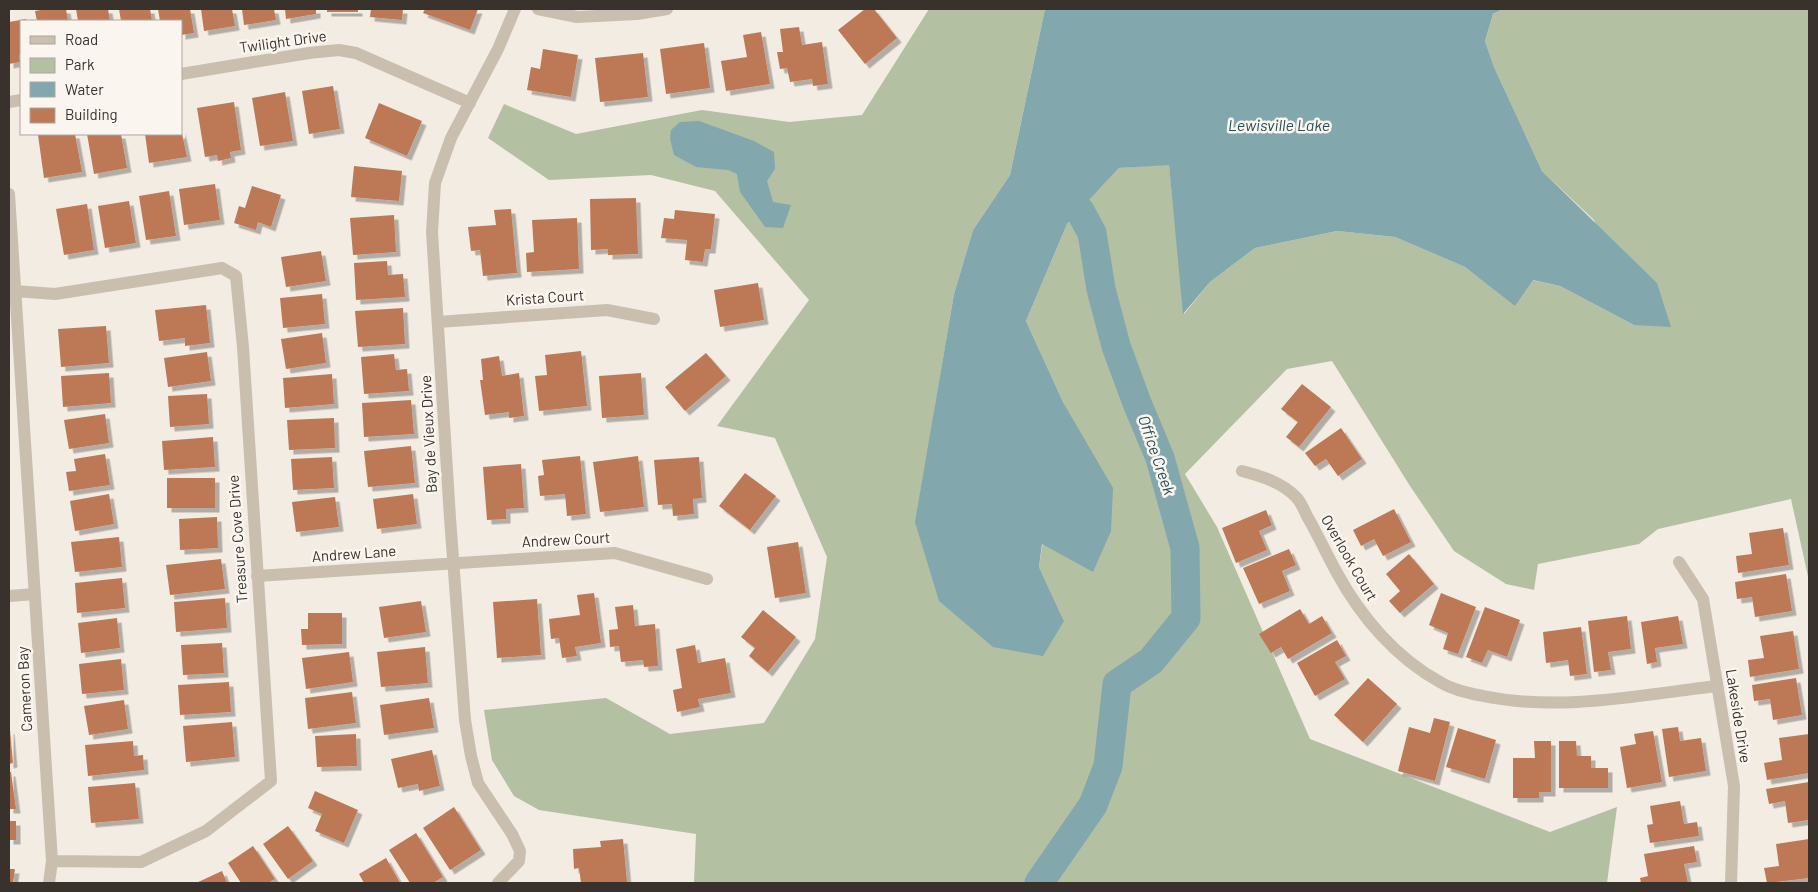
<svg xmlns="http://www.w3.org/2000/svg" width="1818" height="892" viewBox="0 0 1818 892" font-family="Barlow,sans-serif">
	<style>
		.green { fill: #b3c0a2 }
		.water { fill: #82a7ad }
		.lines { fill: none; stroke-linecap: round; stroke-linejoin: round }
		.river { stroke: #82a7ad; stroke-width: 29 }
		.building { fill: #bd7954; filter: url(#shadow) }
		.minor { stroke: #cabeae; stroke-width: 12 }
		.labels { text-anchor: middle; stroke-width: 5; stroke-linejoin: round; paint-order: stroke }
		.street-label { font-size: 15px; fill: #39312c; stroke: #faf5ee }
		.water-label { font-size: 16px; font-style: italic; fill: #244f58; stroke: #faf5ee }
	</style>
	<defs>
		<filter id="shadow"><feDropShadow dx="4.5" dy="4.5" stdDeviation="0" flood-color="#0004"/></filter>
	</defs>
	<rect width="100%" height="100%" fill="#f2ece2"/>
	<path class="green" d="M929,9h116l-35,166 -37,55 -19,64 -20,118 130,209 -25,-54 25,-163 -38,-83 41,-97 52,-56 50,-4 15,150 26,-32 45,-34 82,-17 58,6 70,30 50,38 17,-25 28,6 74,39 -40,-105 -52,-49 -48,-104 -9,-26 8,-27 10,-5h306v572l-18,-82 -133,30 -19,15 -101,20 -4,26 -28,-6 -52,-33 -44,-65 -78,-125 -45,8 -102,105 32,53 93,212 240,93 67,-25 -10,76h-913l2,-49 -157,-24 -25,-14 -22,-36 -8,-50 122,-12 64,36 94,-11 51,-84 12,-82 -52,-119 -58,-12 92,-126 -94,-109 -64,-16 -102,5 -61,-42 16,-34 72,30 126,-24 87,12 73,-7z"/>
	<path class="water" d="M1045,9h458l-10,5 -8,27 9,26 48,104 115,112 14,44 -37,-2 -74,-39 -27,-6 -18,26 -50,-39 -70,-30 -58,-6 -82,17 -45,34 -27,32 -14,-149 -50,3 -52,56 -41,97 38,83 49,84 -2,43 -18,41 -51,-28 -3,23 25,54 -21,35 -50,-9 -54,-46 -24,-79 39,-228 19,-64 37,-55z
		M699,121l55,20 20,11 1,17 -8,12 6,21 18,3 -8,23 -18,-1 -25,-35 -3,-18 -9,-4 -32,-3 -22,-12 -4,-16 1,-9 9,-8z"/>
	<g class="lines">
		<path class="river" d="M1039,883l54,-78 15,-39 9,-82 34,-23 35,-43 -1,-70 -25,-90 -23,-55 -21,-57 -15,-57 -9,-56 -12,-22 -28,-28"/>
	</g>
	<path class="building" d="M46,9h20l2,12h-31l-2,-10z
		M76,9h32l2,12h-32z
		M119,9h31l2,12h-31z
		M158,9h32l4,24 -13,2v-14h-21z
		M201,9h31l3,17 -31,5z
		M242,9h32l2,11 -32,5z
		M285,9h31v5l-30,5z
		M327,9h31v3h-31z
		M371,9h32l-1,11 -32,-3z
		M425,9h53l-8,21 -47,-17z
		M865,9h9l23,29 -32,26 -27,-34z
		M26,19v2h-5v33l-2,1 1,7 -11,2v-42z
		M799,27l3,18 20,-3 6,42 -15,2 -1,-7 -22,3 -3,-14 -7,1 -3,-17h6l-3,-23z
		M761,32l9,52 -44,7 -5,-30 26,-4 -4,-22z
		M704,43l6,45 -44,6 -6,-45z
		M543,49l35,6 -7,42 -44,-7 4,-23 9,2z
		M643,53l5,44 -48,5 -5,-44z
		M333,86l7,43 -31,5 -7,-43z
		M285,92l8,49 -33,5 -8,-48z
		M234,102l7,48 -11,2 1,6 -13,3 -1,-6 -12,2 -8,-49z
		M379,103l43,18 -15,35 -42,-18z
		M181,129l6,28 -38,6 -4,-29h36z
		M46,134h29l7,38 -38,6 -6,-43z
		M87,134h34l6,34 -33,6z
		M354,166l48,5 -3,30 -48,-4z
		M215,184l5,36 -36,5 -5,-36z
		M252,186l29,9 -10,32 -13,-5 -2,8 -22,-7 5,-17 6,2z
		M169,191l7,45 -30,4 -7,-44z
		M636,198l2,56 -30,1v-6l-17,1 -1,-51z
		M129,201l7,42 -31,5 -7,-42z
		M87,204l7,46 -30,5 -8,-46z
		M511,209l6,64 -34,3 -3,-26 -9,1 -3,-24 28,-2 -2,-15z
		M675,210l40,4 -4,35h-6l-2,13 -18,-2 2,-20 -26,-2 3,-20 10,1z
		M394,215l2,37 -43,3 -3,-37z
		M577,218l2,51 -52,3 -1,-19 8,-1 -2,-32z
		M321,251l5,30 -40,6 -5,-30z
		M387,261l1,14 15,-1 2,23 -49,3 -2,-37z
		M758,283l6,37 -44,7 -6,-37z
		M322,294l3,30 -42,4 -3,-30z
		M206,305l4,38 -25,3v-8l-26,3 -4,-31z
		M403,308l2,36 -47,3 -3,-36z
		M106,326l3,37 -48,4 -3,-38z
		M322,333l4,30 -40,6 -5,-30z
		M581,351l6,55 -48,5 -4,-35 12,-1 -2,-20z
		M207,352l4,29 -43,6 -4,-29z
		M706,353l20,23 -41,35 -20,-24z
		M394,354l2,16 11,-1 2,22 -45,3 -3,-37z
		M499,356l3,20 17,-3 5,43 -15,2v-6l-24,3 -5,-35h3l-2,-21z
		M109,373l2,30 -48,4 -2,-31z
		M641,373l3,42 -42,3 -3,-42z
		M332,374l2,30 -49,4 -2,-30z
		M1302,384l29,23 -32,40 -13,-10 12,-15 -17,-13z
		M207,394l2,30 -39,3 -2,-31z
		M411,400l3,34 -50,3 -2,-34z
		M105,414l4,29 -40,6 -5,-29z
		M334,418l1,30 -46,2 -2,-30z
		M1341,428l21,31 -24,17 -12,-17 -11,7 -10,-13z
		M213,437l2,30 -51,3 -2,-29z
		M411,446l4,37 -47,4 -4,-36z
		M105,454l5,31 -41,6 -3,-19 10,-1 -2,-12z
		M580,456l6,58 -19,2 -2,-22 -25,2 -2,-20 6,-1 -2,-15z
		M638,456l6,51 -44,5 -7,-50z
		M332,457l2,31 -41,2 -2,-31z
		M699,457l3,41 -9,1 1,15 -21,2 -1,-12 -14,1 -4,-45z
		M521,464l3,44 -18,1v10l-19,1 -4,-53z
		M745,473l31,23 -26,34 -31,-24z
		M167,478h48v30h-48z
		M109,494l5,30 -39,7 -5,-30z
		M413,494l4,30 -40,5 -4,-30z
		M335,497l4,30 -43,5 -4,-30z
		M1394,509l17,33 -28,14 -9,-17 -13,7 -8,-16z
		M1266,510l6,15 -13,6 8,19 -31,13 -14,-35z
		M217,517l1,31 -38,2 -1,-31z
		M1783,528l6,37 -51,8 -2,-17 16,-2 -3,-21z
		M119,537l3,30 -47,5 -4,-30z
		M798,542l8,51 -31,5 -8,-51z
		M1289,549l7,16 -14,6 8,20 -31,13 -16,-36z
		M1409,554l25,30 -34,29 -11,-12 11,-10 -14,-17z
		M221,559l4,30 -55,6 -4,-30z
		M1786,574l6,37 -37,6 -3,-20 -15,2 -2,-17z
		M122,578l3,30 -48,5 -2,-30z
		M594,593l7,50 -26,4 2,9 -15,2 -3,-20 -8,1 -2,-20 31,-4 -3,-20z
		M1441,593l35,14 -18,47 -15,-5 5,-16 -19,-8z
		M225,598l2,30 -51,4 -2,-30z
		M537,599l4,56 -44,3 -4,-56z
		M421,601l5,31 -42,6 -5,-31z
		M633,605l2,21 20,-2 3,42 -14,1 -1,-7 -22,2 -2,-16 -9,1 -1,-17 9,-1 -3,-22z
		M1485,607l35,13 -13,37 -19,-7 -6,13 -16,-6z
		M1300,609l9,15 13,-8 10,17 -44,26 -7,-12 -10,6 -12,-19z
		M763,610l33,27 -28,35 -19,-16 6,-8 -14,-11z
		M308,613h34v31l-40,1 -1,-16h7z
		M1627,616l4,33 -23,3 3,18 -17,2 -6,-51z
		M1678,616l5,28 -28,4 2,14 -10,2 -6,-42z
		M117,618l3,30 -39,5 -3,-30z
		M1581,627l6,47 -17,2 -2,-16 -22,3 -3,-31z
		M1793,631l6,38 -49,8 -2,-17 16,-2 -4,-22z
		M1337,640l9,16 -11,6 10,17 -30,17 -18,-33z
		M222,643l2,30 -41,2 -2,-30z
		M695,645l3,18 27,-5 6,35 -33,6 2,8 -23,5 -4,-22 9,-2 -6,-39z
		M425,647l3,36 -47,4 -4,-35z
		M349,652l4,30 -47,7 -4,-31z
		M121,659l3,31 -42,4 -3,-30z
		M1368,678l29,26 -34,38 -29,-27z
		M1796,678l6,37 -29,5 -3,-21 -16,2 -2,-16z
		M229,682l2,30 -51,3 -2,-30z
		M352,692l4,31 -48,6 -3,-31z
		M429,698l5,30 -50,7 -4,-30z
		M124,700l4,29 -39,6 -5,-29z
		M1434,718l16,4 -15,59 -37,-10 11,-44 21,6z
		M232,722l3,35 -49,5 -3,-36z
		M1678,727l2,14 21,-3 5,33 -37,6 -7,-48z
		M1458,728l38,12 -11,39 -39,-12z
		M9,730h1l3,33 -4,1z
		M1653,731l9,51 -35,6 -7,-41 16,-3 -2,-10z
		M356,734l1,32 -40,1 -2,-31z
		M1809,734v39l-42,7 -3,-17 18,-3 -3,-22z
		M133,741l1,15 9,-1 1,15 -56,6 -3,-31z
		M1534,741h17v51h-12v6h-26v-40h22z
		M1559,741h17l1,15h14v12h17v20h-49z
		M432,750l8,36 -21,5 -1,-7 -20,4 -7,-29z
		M9,772h2l5,37h-7z
		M1809,782v38l-21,3 -3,-22 -16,3 -3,-15z
		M135,783l4,36 -48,4 -3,-36z
		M315,791l43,19 -14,33 -29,-12 7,-17 -14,-6z
		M1680,801l4,23 13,-2 2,14 -49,7 -3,-18 6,-1 -3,-18z
		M454,807l27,43 -31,20 -27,-42z
		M9,821h7v19h-7z
		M288,826l25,35 -25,18 -25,-35z
		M416,833l27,44 -10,6h-23l-21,-33z
		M623,839l4,43 -46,1 -2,-15 -5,1 -1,-20 28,-2 -1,-6z
		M1809,839v39l-42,5 -3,-15 15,-2 -3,-22z
		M253,846l22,33 -7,4h-27l-13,-20z
		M1694,846l3,16 -13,2 4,19h-47l-1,-5 8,-2 -4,-22z
		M386,858l14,25h-36l-5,-9z
		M9,869h6l-2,14h-4z
		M222,871l5,12h-31z"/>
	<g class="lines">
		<path class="minor" d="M538,9l39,8 60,-3 30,-5
			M181,74l128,-21 30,-3 17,3 114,50
			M9,102l12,-2
			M9,194l43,667 -3,22
			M15,291l40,3 167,-26 14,8 7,71 28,434 -65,50 -65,31 -89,-1
			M438,322l169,-12 47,9
			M1242,471c19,5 39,11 54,26 5,5 8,13 11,19 11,19 20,39 30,57 24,44 59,85 103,109 13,8 29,11 43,14 78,16 156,-1 234,-10
			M1679,562l24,37 31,187 -3,97
			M257,576l358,-23 92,26
			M9,596l26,-2
			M498,883l21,-22 1,-10 -8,-17 -34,-51 -7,-27 -6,-36 -15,-202 -18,-286 3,-49 16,-45 47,-89 17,-40"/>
	</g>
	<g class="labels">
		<g class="street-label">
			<text transform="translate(283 42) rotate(-8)" y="5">Twilight Drive</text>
			<text transform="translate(545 298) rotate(-4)" y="5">Krista Court</text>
			<text transform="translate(429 434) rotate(-93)" y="5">Bay de Vieux Drive</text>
			<text transform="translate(238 539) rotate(-94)" y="5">Treasure Cove Drive</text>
			<text transform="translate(566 540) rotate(-3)" y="5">Andrew Court</text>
			<text transform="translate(354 554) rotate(-4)" y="5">Andrew Lane</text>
			<text transform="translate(1349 558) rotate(60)" y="5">Overlook Court</text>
			<text transform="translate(25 689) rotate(-93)" y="5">Cameron Bay</text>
			<text transform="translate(1738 716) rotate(81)" y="5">Lakeside Drive</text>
		</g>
		<g class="water-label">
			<text x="1279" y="131">Lewisville Lake</text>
			<text transform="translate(1157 455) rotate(71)" y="6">Office Creek</text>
		</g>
	</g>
	<rect width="1818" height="892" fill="none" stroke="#39312c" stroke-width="20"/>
	<rect x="20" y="20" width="162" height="115" fill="#faf5ee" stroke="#ada7a0"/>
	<rect x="30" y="36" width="25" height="8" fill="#cabeae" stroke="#ada7a0"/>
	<text x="65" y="45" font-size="15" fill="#39312c">Road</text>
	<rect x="30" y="58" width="25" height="15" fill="#b3c0a2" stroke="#ada7a0"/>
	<text x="65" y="70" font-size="15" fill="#39312c">Park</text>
	<rect x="30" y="82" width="25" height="15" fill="#82a7ad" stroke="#ada7a0"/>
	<text x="65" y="95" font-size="15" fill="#39312c">Water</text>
	<rect x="30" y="108" width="25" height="15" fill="#bd7954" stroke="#ada7a0"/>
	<text x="65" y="120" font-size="15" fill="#39312c">Building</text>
</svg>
